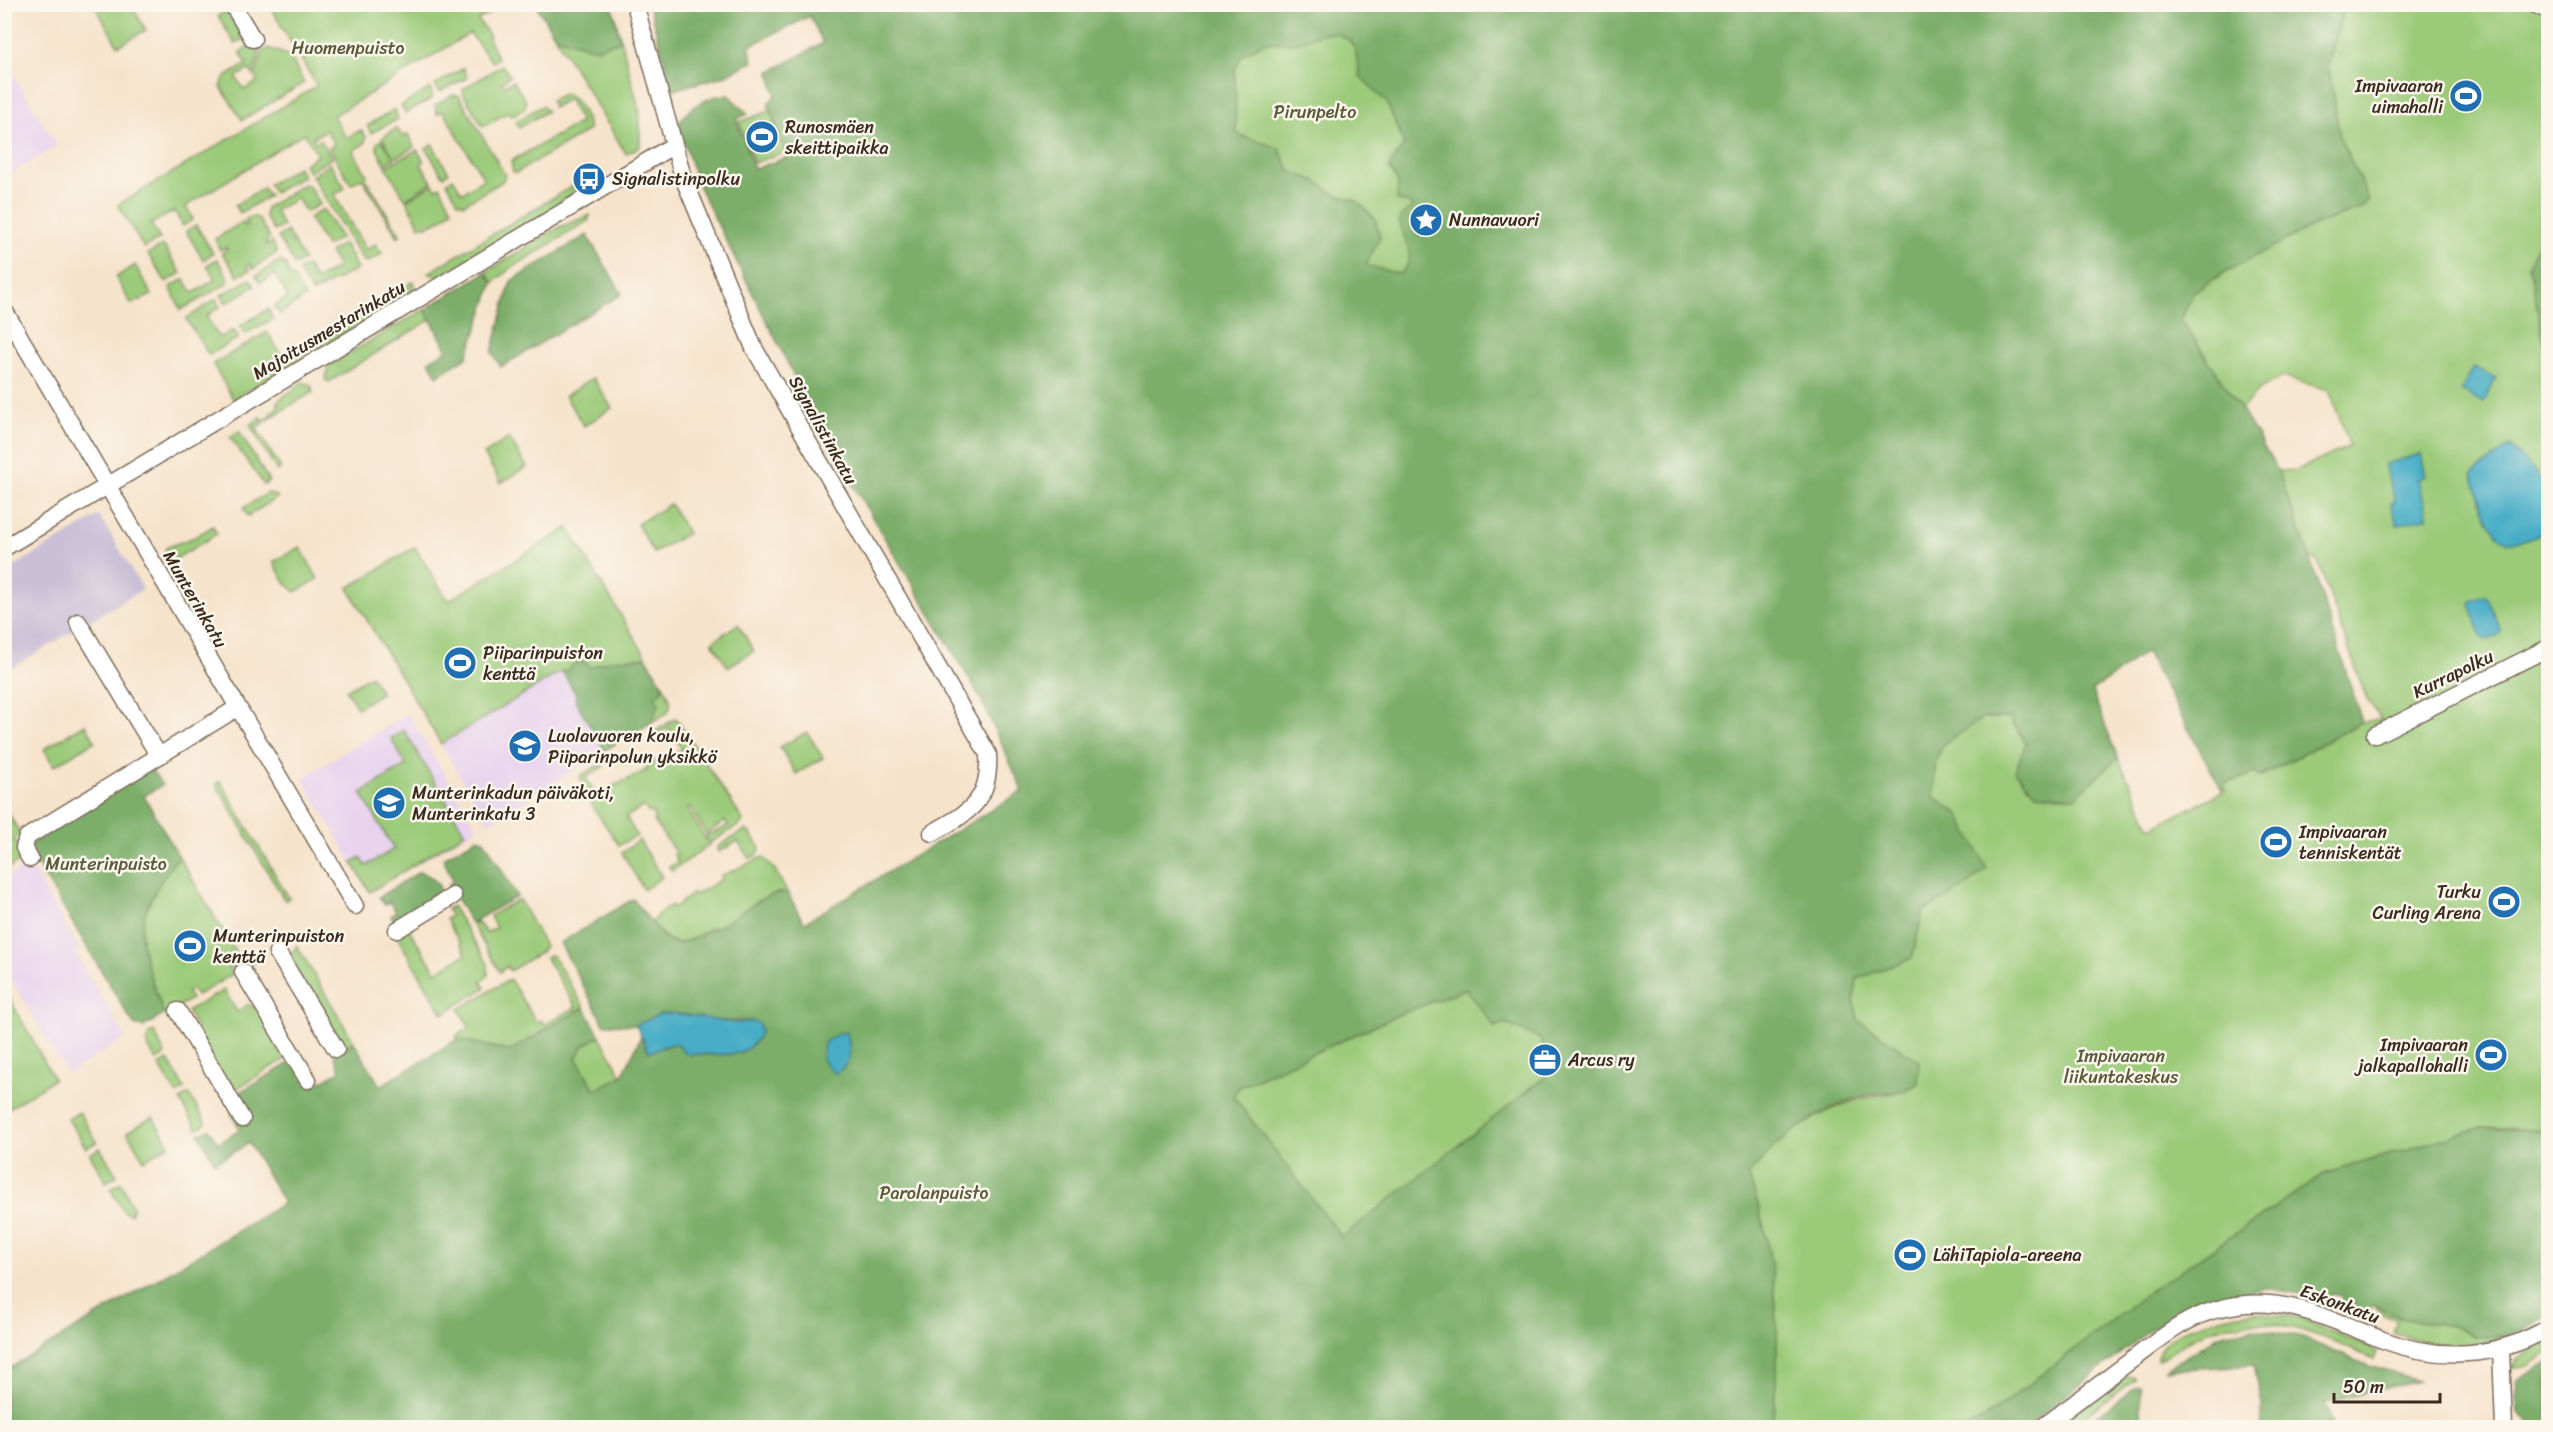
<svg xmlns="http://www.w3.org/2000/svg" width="2553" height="1432" viewBox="0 0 2553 1432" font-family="Sriracha,sans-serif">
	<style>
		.built { fill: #e8d2ee }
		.industrial { fill: #c9bfd7 }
		.green { fill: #9bca79; stroke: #6b7a4c; stroke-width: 1.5 }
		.forest { fill: #7cae69; stroke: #5c6c44; stroke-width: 1.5; fill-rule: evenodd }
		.water { fill: #47adc6; stroke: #416c72; stroke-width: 1.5 }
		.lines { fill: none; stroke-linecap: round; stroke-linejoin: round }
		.minor-casing { stroke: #7c6b5b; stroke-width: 19 }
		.minor { stroke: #fff; stroke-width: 16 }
		.labels { text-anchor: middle; stroke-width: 5; stroke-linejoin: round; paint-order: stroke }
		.park-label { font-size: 18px; fill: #585a39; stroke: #fbf7ec }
		.poi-label { font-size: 18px; fill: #3b2a1e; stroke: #fbf7ec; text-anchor: start }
		.street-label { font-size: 18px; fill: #3b2a1e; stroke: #fbf7ec }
	</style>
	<rect width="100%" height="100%" fill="#fbf7ec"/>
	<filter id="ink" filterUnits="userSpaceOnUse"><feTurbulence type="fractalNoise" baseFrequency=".0167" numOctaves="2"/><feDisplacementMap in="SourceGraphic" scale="12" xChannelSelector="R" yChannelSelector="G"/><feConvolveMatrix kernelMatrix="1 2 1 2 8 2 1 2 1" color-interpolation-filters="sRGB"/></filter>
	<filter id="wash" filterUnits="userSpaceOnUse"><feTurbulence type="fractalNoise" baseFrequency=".008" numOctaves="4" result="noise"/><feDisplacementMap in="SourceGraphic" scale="24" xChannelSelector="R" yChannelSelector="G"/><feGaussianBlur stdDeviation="1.35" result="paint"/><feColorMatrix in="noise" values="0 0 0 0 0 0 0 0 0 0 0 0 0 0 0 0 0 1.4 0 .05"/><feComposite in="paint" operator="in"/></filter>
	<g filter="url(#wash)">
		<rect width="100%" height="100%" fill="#f6e3cb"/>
		<path class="built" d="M4,59l53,87 -52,31h-1z
			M562,670l47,78 -121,75 -47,-79z
			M408,714l69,114 -107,64 -68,-114z
			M29,864l50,84 -5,3 52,87 -59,36 -62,-105 -1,-90z"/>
		<path class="industrial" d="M99,515l44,74 -138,83v-100z"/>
		<path class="green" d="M94,4l37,1 15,25 -28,16z
			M2254,4l-30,192 -47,122 45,62 -41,-60 12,-28 34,-21 87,-46 48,-17 7,-9 -29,-61 -12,-73 15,-60h205v1126l-66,-4 -158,47 -175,118 -164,126 -20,9h-193c10,-90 7,-166 -24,-253 44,-50 90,-77 157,-82l14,-31 -61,-41 -4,-20 3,-21 55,-21 11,-47 37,-21 -2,-77 -24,-16 1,-34 8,-19 40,-26h27l16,25 10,51 39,3 43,-39 33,70 75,-38 -2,-6 32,-11 4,4 102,-55 19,-3 -15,-22 -48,-135 -8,-4 -32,-87 19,-1 53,-24 -21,-56 -47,-13 -21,11 -20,21 17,28 -301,-432z
			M470,5l4,7 13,-7h16l-25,15 12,16 -2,2 10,21 -6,3 -22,-29 -137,83 13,22 15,-8 5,7 -1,6 -12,8 14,24 -2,2 35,58 -2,2 -36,-59 -11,6 -22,-36 5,-4 -8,-14 -13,8 3,5 5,-3 11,18 -23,14 -5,-8 14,-9 -14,-22 -118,73 7,13 -10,7 -9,-15 -23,13 9,15 -16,9 -26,-43 199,-119 -44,-74 1,-6z
			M536,5h76l28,108v34l-14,7z
			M231,8l17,28 -13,8 -17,-28z
			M1371,19l73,237 -55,36 -163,-152 -8,-96z
			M255,43l5,8 -7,24 -4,-6 -13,8 8,13 13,-8 -2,-5 8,-26 6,-3 21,8 14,27 -62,37 -21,-33 3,-9 23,-14 -7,-12z
			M502,65l8,11 -9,7 3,2 9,-4 13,20 -1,7 -13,8 -4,-4 -25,15 -19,-32 -1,-6z
			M464,68l3,10 -27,14 -5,-7z
			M430,88l3,10 -28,15 -4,-7z
			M565,93c11,3 23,26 24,37l-73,43 -3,-1 -2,-11 70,-39 -13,-23 -15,9 -2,-8z
			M452,95l7,1 46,79 -2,6 -39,23 -6,-2 -11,-20 6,-4 9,15 22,-14 -41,-68 -6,3 -2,-9z
			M542,106l5,5 -28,17 -3,-7z
			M395,109l3,10 -27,14 -4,-7z
			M770,111l15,41 -31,11 -15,-41z
			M396,128l7,9 5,-3 6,13 -29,17 -8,-15v-6l4,-3 13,17 -12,-19z
			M432,144l17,29 -6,3 -17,-27z
			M417,150l7,11 -3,3 11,18 -27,17 -19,-33z
			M330,163l15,25 -11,7 32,55 10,-6 6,10 -15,8 -4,-1 -51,-85z
			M298,167l5,9 -29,17 -5,-9z
			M584,179l2,5 -44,31 -104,62 -10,-4z
			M304,184l5,2 11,18 -14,8 -9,-14 -22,13 8,15 -9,5 -9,-15 1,-8z
			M433,184l3,5 4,-3 12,23c-6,9 -21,18 -32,17l-14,-26z
			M263,188l6,8 -29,17 -5,-8z
			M323,209l18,29 -15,8 -17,-28z
			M590,215l-2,6 -77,47 -18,15 -7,-11 74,-45z
			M252,216l6,2 12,20 -5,4 1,3 6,-3 5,11 -24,16 -3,-5 -3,2 3,4 -12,6 -16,-23 5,-3 -1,-3 -6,3 -5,-11 27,-17 3,4 2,-1 -2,-5z
			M196,225l17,28 -10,7 -17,-29z
			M287,231l17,29 -9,5 -17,-28z
			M344,243l13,26 -45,24 -14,-22 9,-5 9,14 22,-13 -8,-15z
			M163,245l18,28 -15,9 -18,-28z
			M217,259l12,20 -1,4 -47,27 -11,-23 14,-8 9,14 22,-13 -8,-15z
			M279,261l6,2 4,12 4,1 12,21 -25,17 -6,-8 14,-9 -13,-22 -15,8 -4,-7z
			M135,265l17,30 -21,9 -15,-27z
			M250,279l5,7 -29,17 -5,-8z
			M413,282l1,5 -3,8 -178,104 -20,-35 54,-32 17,27z
			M216,299l4,8 -14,9 13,22 15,-8 5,8 -30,17 -23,-36z
			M268,309l5,10 -28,15 -5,-8z
			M425,309l5,11 -101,62 -4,-2 4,-15z
			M593,378l19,30 -28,18 -19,-30z
			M302,382l9,3 2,7 -38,23 -2,-4 6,-5 -2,-4z
			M270,412l3,4 -17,12 25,40 -4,3 -27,-46 11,-8 2,4 8,-5z
			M239,431l30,50 -5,4 -34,-48z
			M509,438l18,29 -26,16 -17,-29z
			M268,493l10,4 -30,19 -5,-8z
			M670,504l18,29 -34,20 -17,-29z
			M213,526l4,8 -45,27 -7,-11 2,-3 28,-10z
			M568,528l97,160c4,10 9,16 2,25l-58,35 -47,-77 -121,73 -93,-156 67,-41 33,54z
			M300,547l18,32 -22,13 -10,-8 -13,-22z
			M738,624l16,27 -26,16 -16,-25z
			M371,675l10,18 -24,15 -11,-18z
			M676,718l67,102 -2,4 -31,19 -4,-7 22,-10 -3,-5 -19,13 -16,-27 -3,1 22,37 -37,26 -3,-4 9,-5 -4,-7 2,-2 -23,-33 2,-1 -3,-7 -3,1 -5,-7 -18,11 11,19 -18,9 -25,-36 -14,-33 22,-13 2,3 -18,12 11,18 7,-4 2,2 7,-4 -2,-3 36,-17 -1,-3 20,-13 2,3 14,-8 -13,-21 -18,10 -2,-3z
			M85,724l10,17 -41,25 -10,-17z
			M404,730l61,103 -95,59 -18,-30 9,-5 5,9 28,-17 -33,-56 45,-28 -15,-27z
			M807,732l16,26 -27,16 -16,-27z
			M220,781l69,117 -4,3 -69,-117z
			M4,807l17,27 -7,5 9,15 -1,6 -17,10z
			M745,830l5,3 10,15 -2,6 -9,5 -11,-18 -19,11 -2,-5z
			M639,840l23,37 -18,13 -22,-37z
			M179,857l62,104 18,-10 3,5 -26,16 -4,-7 -3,3 4,6 -37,22 -4,-7 -5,3 4,7 -27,16c-8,-24 -26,-65 -22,-89 4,-24 22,-52 37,-69z
			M763,857l12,13 12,22c-25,1 -43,21 -64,33 -5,3 -14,3 -18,6 -23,17 -34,17 -53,-8l6,-9 14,-9 2,3 19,-15 2,2 27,-16 -1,-3z
			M519,899l26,47 -4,6 -31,19 -3,-5 -7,6 -28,-48 5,-3 9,12 10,-5 -6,-12z
			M452,906l36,58v12l-7,5 4,7 -42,26 -48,-81 12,-7 29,46 30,-18 -20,-35 5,-3 -4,-7z
			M297,946l57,96 -10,6 -57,-90z
			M549,955l4,1 31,51 -74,44 -52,-12 -2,-3 14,-8 -11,-19 51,-30 26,43 5,-2 4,5 31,-18 -30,-49z
			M1466,988l29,39 9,-4 35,15 20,28 -217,172 -109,-142 6,-9 164,-74z
			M5,990l49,89 -49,32h-1z
			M224,990l13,22 12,-8 4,3 5,-4 32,53 -61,37 -42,-82z
			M154,1031l11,24 -9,5 -10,-17 3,-9z
			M600,1036l22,40 -27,14 -19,-32 8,-13z
			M168,1060l17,29 -9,5 -17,-29z
			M189,1094l17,29 -9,6 -17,-29z
			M79,1112l18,30 -11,6 -18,-29z
			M153,1117l16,28 -25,15 -17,-28z
			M100,1148l17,28 -11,6 -16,-28z
			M121,1182l12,26 -3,6 -6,-2 -14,-23z
			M2373,1305l32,14 48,7 20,11 32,-2c-36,18 -76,9 -112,-2l4,-13 -13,-5z
			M2257,1312l41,5 79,34 -3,8c-61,-25 -107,-52 -174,-25 -15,6 -27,21 -43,26 2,-32 74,-47 100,-48z
			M2548,1339v15l-20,12 -17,3 7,-11z
			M2126,1376h7l2,3 -64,48 -17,1z"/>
		<path class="forest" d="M2110,4h160l20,4 54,1 -16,57 12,72 29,61 -7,9 -48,17 -87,46 -34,21 -12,28 60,89 37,62 34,94 50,157 -103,55 -3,-4 -32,11 2,6 -3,2 -77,-140 -54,39 26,67 -43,39 -39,-3 -21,-23 11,-28 -16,-25h-27l-40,26 -8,19 -1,34 24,16 29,56 -27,21 -37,21 -11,47 -55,21 -3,21 4,20 61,41 -1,23c-17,10 -31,7 -49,11 -48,11 -89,43 -121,79 31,87 34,163 24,253l-1767,1v-57l279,-168 -35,-60 -34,20 -16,-29 10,-5 9,14 22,-13 -8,-15 -1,-18 62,-36 15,8 9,15 23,-13 -6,-17 20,-12 26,44 78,-47 52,12 74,-44 16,29 -16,9 -8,13 19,32 27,-14 19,-39 8,15 26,-9 12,11c28,0 61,9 74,-23l-9,-10h-37l-48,-8 -31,12 -32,-1 -44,-81 73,-44 29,37 14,8 25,-8 4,-5c30,-7 51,-38 82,-39l17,31 219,-132 -44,-96 -149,-248 -133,-264 -19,-60c11,-15 30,-28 50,-28l20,19 -12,5 18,50 34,-12 -20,-53 8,-9 -7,-23 54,-29 -13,-27 -61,30 4,15 -29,15 -52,14 -23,-85zM1323,33l15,1 11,6 6,9 5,27 27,27 17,41 -15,23 9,15 -1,19 12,2 3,3 -13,12c2,20 22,38 1,56l-34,-9 14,-27 -5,-19 -18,-18 -22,-7 -21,-14 -24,-9 -11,-23 -39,-13 -4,-4 -1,-61 7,-15 23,-13 32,1zM1466,989l29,38 10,-4 34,15 20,28 -217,171 -109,-141 6,-9 164,-74z
			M536,5h76l8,36 -24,8 -40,-12z
			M2548,215v136l-3,-2 -16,-84z
			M587,235l35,59 -121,73 -9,-15 19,-71z
			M486,272l7,11 -26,74 -30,19 -8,-15 18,-11 -22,-41z
			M646,657l17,28 -2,8 -6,4 4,7 -8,19 -26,16 -4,-3 -16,15 -30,-51 1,-6 -13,-21 14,-11h8l6,6c16,-11 37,-9 55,-11z
			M149,767l13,18 -18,11 35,61c-15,17 -33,45 -37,69 -4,24 14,65 22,89l-21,12 -9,-2 -107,-178z
			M477,838l7,2 33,56 -46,27 -23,-38 5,-4 -10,-23z
			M419,872c12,2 22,13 23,24l-44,31 -7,-11 5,-4 -6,-10 -5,3 -6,-8z
			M2482,1127l66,4v185l-23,13 -20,6 -32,2 -20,-11 -48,-7 -32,-14 -8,9 -24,-12 1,-4 -10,-5 -2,3 -9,-4 -3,5 -52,-9 -52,9 -44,18 -145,112h-60l20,-9 164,-126 175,-118z
			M2254,1329l44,7 71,30 49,14 -93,23 8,24 -71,1v-24l-8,-39 -90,5 60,-37z
			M2548,1363v64h-12l-18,-15 -2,-16 3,-17z
			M2137,1386h3l2,41h-60z"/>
		<path class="water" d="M2474,367l22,11 -12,25 -23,-12z
			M2510,446l36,38 2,8v39c-10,3 -21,9 -32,11 -26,4 -38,-49 -44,-68z
			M2421,454l5,22 -8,3 10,38 -31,8 -6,-22 4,-2 -11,-37z
			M2484,596l4,2 13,33 -2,5 -13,4 -4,-2 -12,-33 1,-4z
			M660,1014c22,-3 53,7 76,9 9,0 16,-4 23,1l2,7c-13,32 -46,22 -74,23l-12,-11 -26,9 -13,-27z
			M847,1032c4,20 6,30 -12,42l-13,-14 2,-17 11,-8z"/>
	</g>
	<g filter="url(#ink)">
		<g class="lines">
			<defs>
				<path id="minor" d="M232,4l21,35
					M635,4l48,173 71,171 234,406c3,48 -19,58 -56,79
					M2533,4l15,6
					M4,310l351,596
					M4,548l670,-403
					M78,622l81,134
					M2375,735l173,-87
					M30,859l-6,-11 3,-11 210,-129
					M397,930l56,-34
					M277,952l59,97
					M243,972l65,108
					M178,1011l64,108
					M2501,1349l3,79
					M2041,1428c30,-22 59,-44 88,-66 31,-23 58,-47 97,-55 58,-13 105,13 157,33 55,21 115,18 165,-12"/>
			</defs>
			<use href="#minor" class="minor-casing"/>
			<use href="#minor" class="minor"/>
		</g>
	</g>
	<defs>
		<symbol id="stadium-disc" viewBox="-11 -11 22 22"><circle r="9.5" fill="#1f6fb2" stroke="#fbf7ec"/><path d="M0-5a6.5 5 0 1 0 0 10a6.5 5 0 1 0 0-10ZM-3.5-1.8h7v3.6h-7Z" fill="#fff"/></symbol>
		<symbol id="bus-disc" viewBox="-11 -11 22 22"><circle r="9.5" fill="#1f6fb2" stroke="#fbf7ec"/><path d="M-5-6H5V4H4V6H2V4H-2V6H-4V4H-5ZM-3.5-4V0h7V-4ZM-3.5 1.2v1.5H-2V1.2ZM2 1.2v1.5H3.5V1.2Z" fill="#fff"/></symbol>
		<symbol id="sight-disc" viewBox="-11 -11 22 22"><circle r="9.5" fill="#1f6fb2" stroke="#fbf7ec"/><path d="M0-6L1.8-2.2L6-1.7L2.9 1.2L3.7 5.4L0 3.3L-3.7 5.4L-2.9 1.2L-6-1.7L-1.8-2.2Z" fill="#fff"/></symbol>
		<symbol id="school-disc" viewBox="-11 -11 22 22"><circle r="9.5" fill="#1f6fb2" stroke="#fbf7ec"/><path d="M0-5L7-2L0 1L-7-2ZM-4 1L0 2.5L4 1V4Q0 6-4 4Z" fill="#fff"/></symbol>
		<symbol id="office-disc" viewBox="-11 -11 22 22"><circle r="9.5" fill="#1f6fb2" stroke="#fbf7ec"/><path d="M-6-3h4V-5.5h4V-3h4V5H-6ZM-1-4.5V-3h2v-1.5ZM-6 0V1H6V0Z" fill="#fff"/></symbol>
	</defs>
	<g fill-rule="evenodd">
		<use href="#stadium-disc" x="2447" y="77" width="38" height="38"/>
		<use href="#stadium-disc" x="743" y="118" width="38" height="38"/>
		<use href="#bus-disc" x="570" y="160" width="38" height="38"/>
		<use href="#sight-disc" x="1407" y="201" width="38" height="38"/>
		<use href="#stadium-disc" x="441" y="644" width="38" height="38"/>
		<use href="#school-disc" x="506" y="727" width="38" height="38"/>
		<use href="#school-disc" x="370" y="784" width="38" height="38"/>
		<use href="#stadium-disc" x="2257" y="823" width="38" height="38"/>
		<use href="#stadium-disc" x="2485" y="883" width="38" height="38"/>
		<use href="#stadium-disc" x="171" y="927" width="38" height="38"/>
		<use href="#stadium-disc" x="2472" y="1036" width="38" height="38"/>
		<use href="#office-disc" x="1526" y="1041" width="38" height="38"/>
		<use href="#stadium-disc" x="1891" y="1236" width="38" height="38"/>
	</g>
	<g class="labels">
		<g class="park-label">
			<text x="348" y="54">Huomenpuisto</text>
			<text x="1315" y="118">Pirunpelto</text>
			<text x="106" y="870">Munterinpuisto</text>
			<text x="2121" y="1062">Impivaaran<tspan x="2121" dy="21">liikuntakeskus</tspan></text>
			<text x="934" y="1199">Parolanpuisto</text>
		</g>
		<g class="poi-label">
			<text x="2443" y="92" text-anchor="end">Impivaaran<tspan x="2443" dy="21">uimahalli</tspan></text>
			<text x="785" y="133">Runosmäen<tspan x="785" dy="21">skeittipaikka</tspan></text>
			<text x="612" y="185">Signalistinpolku</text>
			<text x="1449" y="226">Nunnavuori</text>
			<text x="483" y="659">Piiparinpuiston<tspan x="483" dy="21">kenttä</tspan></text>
			<text x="548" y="742">Luolavuoren koulu,<tspan x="548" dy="21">Piiparinpolun yksikkö</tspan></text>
			<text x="412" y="799">Munterinkadun päiväkoti,<tspan x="412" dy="21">Munterinkatu 3</tspan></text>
			<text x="2299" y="838">Impivaaran<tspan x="2299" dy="21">tenniskentät</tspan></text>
			<text x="2481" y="898" text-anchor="end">Turku<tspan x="2481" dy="21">Curling Arena</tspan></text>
			<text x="213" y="942">Munterinpuiston<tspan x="213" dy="21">kenttä</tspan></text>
			<text x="2468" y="1051" text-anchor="end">Impivaaran<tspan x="2468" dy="21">jalkapallohalli</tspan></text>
			<text x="1568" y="1066">Arcus ry</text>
			<text x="1933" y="1261">LähiTapiola-areena</text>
		</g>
		<g class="street-label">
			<text transform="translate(329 330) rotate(-31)" y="6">Majoitusmestarinkatu</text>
			<text transform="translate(823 430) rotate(61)" y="6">Signalistinkatu</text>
			<text transform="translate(195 599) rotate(60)" y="6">Munterinkatu</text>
			<text transform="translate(2453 674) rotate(-26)" y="6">Kurrapolku</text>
			<text transform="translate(2340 1304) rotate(20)" y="6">Eskonkatu</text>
		</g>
	</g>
	<rect width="2553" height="1432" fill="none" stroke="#fbf7ec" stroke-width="24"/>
	<path d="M2334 1393v9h106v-9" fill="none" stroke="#3b2a1e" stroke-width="3"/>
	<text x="2343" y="1393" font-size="18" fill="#3b2a1e" stroke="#fbf7ec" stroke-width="4.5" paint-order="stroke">50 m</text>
</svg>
